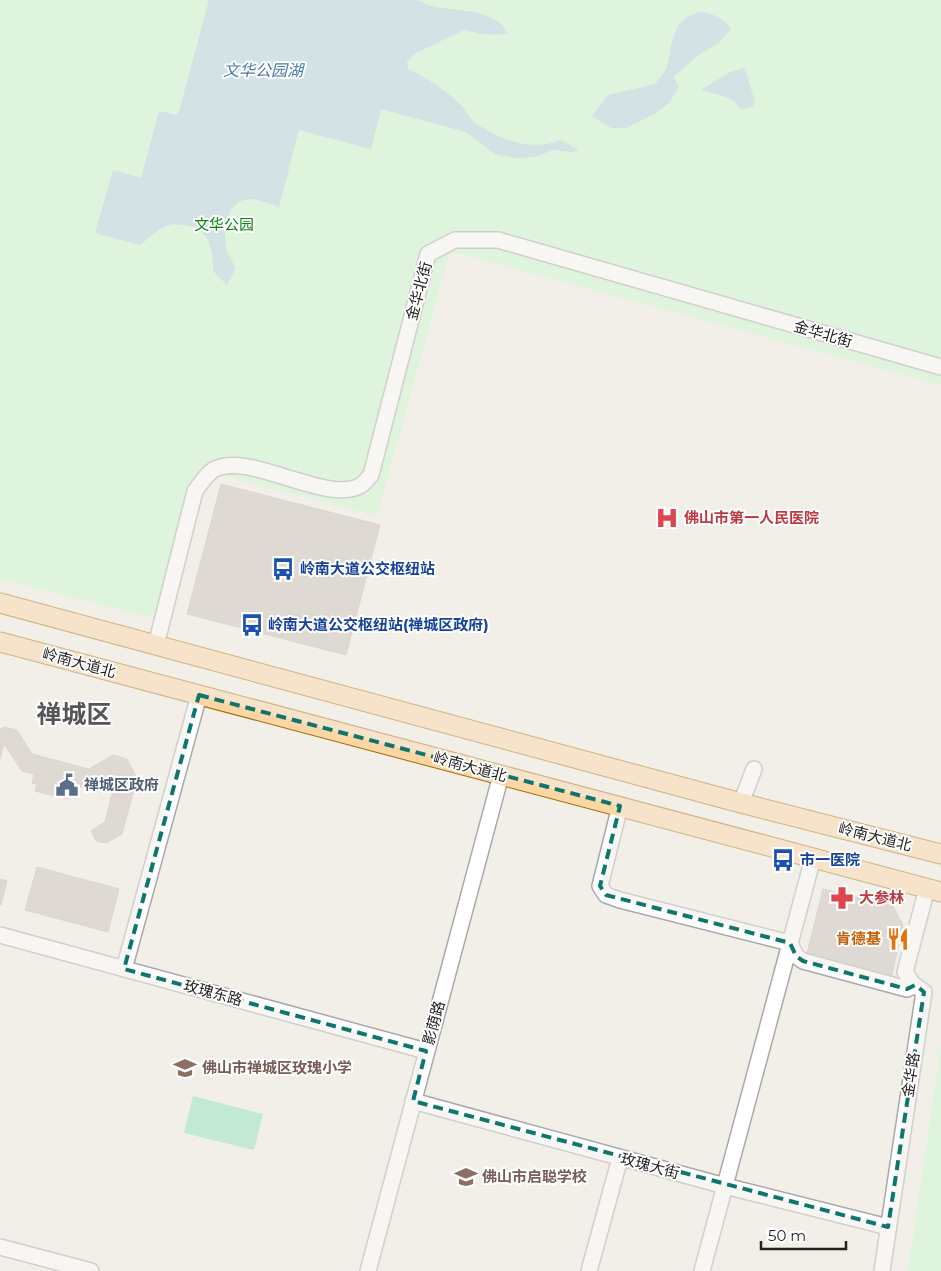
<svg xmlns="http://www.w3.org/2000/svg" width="941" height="1271" viewBox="0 0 941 1271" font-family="Montserrat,'Noto Sans SC',sans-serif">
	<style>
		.park { fill: #c8facc }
		.pitch { fill: #88e0be }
		.water { fill: #aad3df }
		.building { fill: #c7bfb8; stroke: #c4b6ab }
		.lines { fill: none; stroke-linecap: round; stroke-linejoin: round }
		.minor-casing { stroke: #a9a9a9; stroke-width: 18 }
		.major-casing { stroke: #a06b00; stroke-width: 21 }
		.minor { stroke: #fff; stroke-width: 15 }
		.major { stroke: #fcd6a4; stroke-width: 19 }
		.marked { fill: none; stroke: #0f766e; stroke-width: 4; stroke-dasharray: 10 6; stroke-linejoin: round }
		.labels { text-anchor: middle; stroke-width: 4; stroke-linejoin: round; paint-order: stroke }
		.park-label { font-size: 15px; fill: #0c8416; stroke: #fff }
		.street-label { font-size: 15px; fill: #222; stroke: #fff }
		.health-label { font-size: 15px; font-weight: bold; fill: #be3a42; stroke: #fff; text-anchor: start }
		.transit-label { font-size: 15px; font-weight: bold; fill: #164399; stroke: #fff; text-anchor: start }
		.service-label { font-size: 15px; font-weight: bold; fill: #4e5e75; stroke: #fff; text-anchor: start }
		.food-label { font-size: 15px; font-weight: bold; fill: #c56008; stroke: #fff; text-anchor: end }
		.education-label { font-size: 15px; font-weight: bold; fill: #785e54; stroke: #fff; text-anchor: start }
		.water-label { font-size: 16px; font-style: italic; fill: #4a7aab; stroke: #fff }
		.town-label { font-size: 25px; font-weight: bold; fill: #555; stroke: #fff }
	</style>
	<rect width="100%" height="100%" fill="#f2efe9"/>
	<path class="park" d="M0,0h941v385l-491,-134 -73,265 -175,-46 -46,149 -156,-40z
		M941,1046v225h-33z"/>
	<path class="pitch" d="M193,1096l70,18 -9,36 -70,-17z"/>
	<path class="water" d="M209,0h207c5,2 10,4 15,6 23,6 64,1 76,27 -13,4 -30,0 -43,-3l-50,24 -7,8 1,7c18,8 37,21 51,34 7,6 10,16 18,21 23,16 56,28 83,16l19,10 -7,2 -19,-2 -18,7 -21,1 -19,-4 -29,-22 -85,-23 -10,40 -72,-19 -20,77c-9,-3 -19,-7 -27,-8 -26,-1 -30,33 -25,52 2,6 6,11 9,17l-9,17 -14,-14c0,-22 -3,-45 -31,-46 -5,-1 -11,-1 -16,1 -9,4 -18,13 -26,19l-45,-12 18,-63 28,8 18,-67 19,4z
		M699,12c12,0 24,6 32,17l-12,14 -19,11 -27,23 6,9 -9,16 -14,11 -30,15h-15l-19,-12 16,-21 47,-11 12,-16 5,-27 6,-15 7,-8z
		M743,68l3,4 9,30 -3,5 -11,2c-9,-14 -24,-14 -40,-19l27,-17z"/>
	<path class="building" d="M221,484l159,41 -34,130 -159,-41z
		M4,727l13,3 15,24 57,15 24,-14 14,4 10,19 -15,56 -16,9 -10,-2 -5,-10 14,-9 12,-49 -27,16 -12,-3 -3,8 -5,-1 -2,6 -33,-8 2,-7 -5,-1 2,-9 -12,-3 -18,-27 -4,15v-30z
		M37,867l82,22 -11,43 -83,-22z
		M0,879l7,2 -6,24 -1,-1z
		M823,889l70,17 10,19 -12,54 -85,-22z"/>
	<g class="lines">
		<defs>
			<path id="minor" d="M156,645l39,-154c6,-8 10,-15 18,-21 35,-21 117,38 150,14 3,-3 5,-6 8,-9l57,-221 27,-14h43l443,127
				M741,803l13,-34
				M620,806l-20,80 6,9 14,5 170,43
				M0,935l426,116
				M790,943l6,13 7,5 104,28 8,-4
				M124,969l75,-274
				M413,1101l312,85 163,41
				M0,1247l91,24
				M368,1271l133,-496
				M589,1271l31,-113
				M702,1271l111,-413
				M882,1271l42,-279 -12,-9 -7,-11 22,-84"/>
			<path id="major" d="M0,603l741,200 200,51
				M0,642l941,250"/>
		</defs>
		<use href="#minor" class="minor-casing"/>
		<use href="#major" class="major-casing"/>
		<use href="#minor" class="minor"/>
		<use href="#major" class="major"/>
	</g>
	<path d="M0 0H941V1271H0ZM199,695l421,111 -20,80 6,9 184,48 6,13 7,5 104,28 8,-4 9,7 -36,235 -475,-126 13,-50 -302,-82z" fill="#f2efe9" fill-opacity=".55" fill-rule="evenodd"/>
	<path class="marked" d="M199,695l421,111 -20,80 6,9 184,48 6,13 7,5 104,28 8,-4 9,7 -36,235 -475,-126 13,-50 -302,-82z"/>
	<defs>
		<symbol id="hospital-bare" viewBox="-9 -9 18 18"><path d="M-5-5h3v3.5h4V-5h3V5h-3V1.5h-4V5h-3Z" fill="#e0444e" stroke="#fff" stroke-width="2.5" paint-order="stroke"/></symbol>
		<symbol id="bus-bare" viewBox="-9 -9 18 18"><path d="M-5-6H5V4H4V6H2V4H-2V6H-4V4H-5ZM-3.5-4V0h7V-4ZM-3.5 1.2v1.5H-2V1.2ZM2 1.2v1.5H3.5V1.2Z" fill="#1a4fb4" stroke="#fff" stroke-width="2.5" paint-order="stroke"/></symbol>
		<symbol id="civic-bare" viewBox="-9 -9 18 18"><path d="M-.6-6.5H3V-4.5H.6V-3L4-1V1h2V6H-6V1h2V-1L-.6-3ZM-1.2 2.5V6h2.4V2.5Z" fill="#5c6f8a" stroke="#fff" stroke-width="2.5" paint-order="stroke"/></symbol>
		<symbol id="pharmacy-bare" viewBox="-9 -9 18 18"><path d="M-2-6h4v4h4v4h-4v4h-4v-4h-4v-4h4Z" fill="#e0444e" stroke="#fff" stroke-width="2.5" paint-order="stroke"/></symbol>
		<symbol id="restaurant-bare" viewBox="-9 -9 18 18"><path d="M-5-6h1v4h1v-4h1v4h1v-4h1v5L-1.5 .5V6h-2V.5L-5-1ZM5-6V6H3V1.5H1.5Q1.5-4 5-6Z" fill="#e8710a" stroke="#fff" stroke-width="2.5" paint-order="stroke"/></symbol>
		<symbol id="school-bare" viewBox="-9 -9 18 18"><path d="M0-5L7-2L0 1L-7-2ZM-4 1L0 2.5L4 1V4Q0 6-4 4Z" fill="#8d6e63" stroke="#fff" stroke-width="2.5" paint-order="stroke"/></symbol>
	</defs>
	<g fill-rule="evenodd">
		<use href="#hospital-bare" x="651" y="502" width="32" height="32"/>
		<use href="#bus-bare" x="267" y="553" width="32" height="32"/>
		<use href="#bus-bare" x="236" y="609" width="32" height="32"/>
		<use href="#civic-bare" x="51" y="769" width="32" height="32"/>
		<use href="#bus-bare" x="767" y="844" width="32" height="32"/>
		<use href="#pharmacy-bare" x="826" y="882" width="32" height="32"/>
		<use href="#restaurant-bare" x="882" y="923" width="32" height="32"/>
		<use href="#school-bare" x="169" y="1052" width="32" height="32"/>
		<use href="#school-bare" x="450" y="1161" width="32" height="32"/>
	</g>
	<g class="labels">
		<g class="park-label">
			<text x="224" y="230">文华公园</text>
		</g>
		<g class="street-label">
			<text transform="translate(419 291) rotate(-75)" y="5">金华北街</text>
			<text transform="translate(823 334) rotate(16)" y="5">金华北街</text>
			<text transform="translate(79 663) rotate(15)" y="5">岭南大道北</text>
			<text transform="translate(470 767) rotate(15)" y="5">岭南大道北</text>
			<text transform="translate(875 837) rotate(14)" y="5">岭南大道北</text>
			<text transform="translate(213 993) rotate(15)" y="5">玫瑰东路</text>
			<text transform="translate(434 1023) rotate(-75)" y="5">影荫路</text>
			<text transform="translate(911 1075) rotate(-81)" y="5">金华路</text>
			<text transform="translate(650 1166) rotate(15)" y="5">玫瑰大街</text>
		</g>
		<g class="health-label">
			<text x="684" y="523">佛山市第一人民医院</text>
			<text x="859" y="903">大参林</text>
		</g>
		<g class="transit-label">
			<text x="300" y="574">岭南大道公交枢纽站</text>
			<text x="268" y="630">岭南大道公交枢纽站(禅城区政府)</text>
			<text x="800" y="865">市一医院</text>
		</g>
		<g class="service-label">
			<text x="84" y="790">禅城区政府</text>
		</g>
		<g class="food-label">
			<text x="881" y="944">肯德基</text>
		</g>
		<g class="education-label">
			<text x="202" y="1073">佛山市禅城区玫瑰小学</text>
			<text x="482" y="1182">佛山市启聪学校</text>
		</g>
		<g class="water-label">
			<text x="263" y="76">文华公园湖</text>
		</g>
		<g class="town-label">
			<text x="74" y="723">禅城区</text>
		</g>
	</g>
	<path d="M761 1241v8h85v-8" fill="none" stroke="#222222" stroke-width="2.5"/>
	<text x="768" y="1241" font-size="15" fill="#222222" stroke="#ffffff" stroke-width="4" paint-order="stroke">50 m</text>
</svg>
